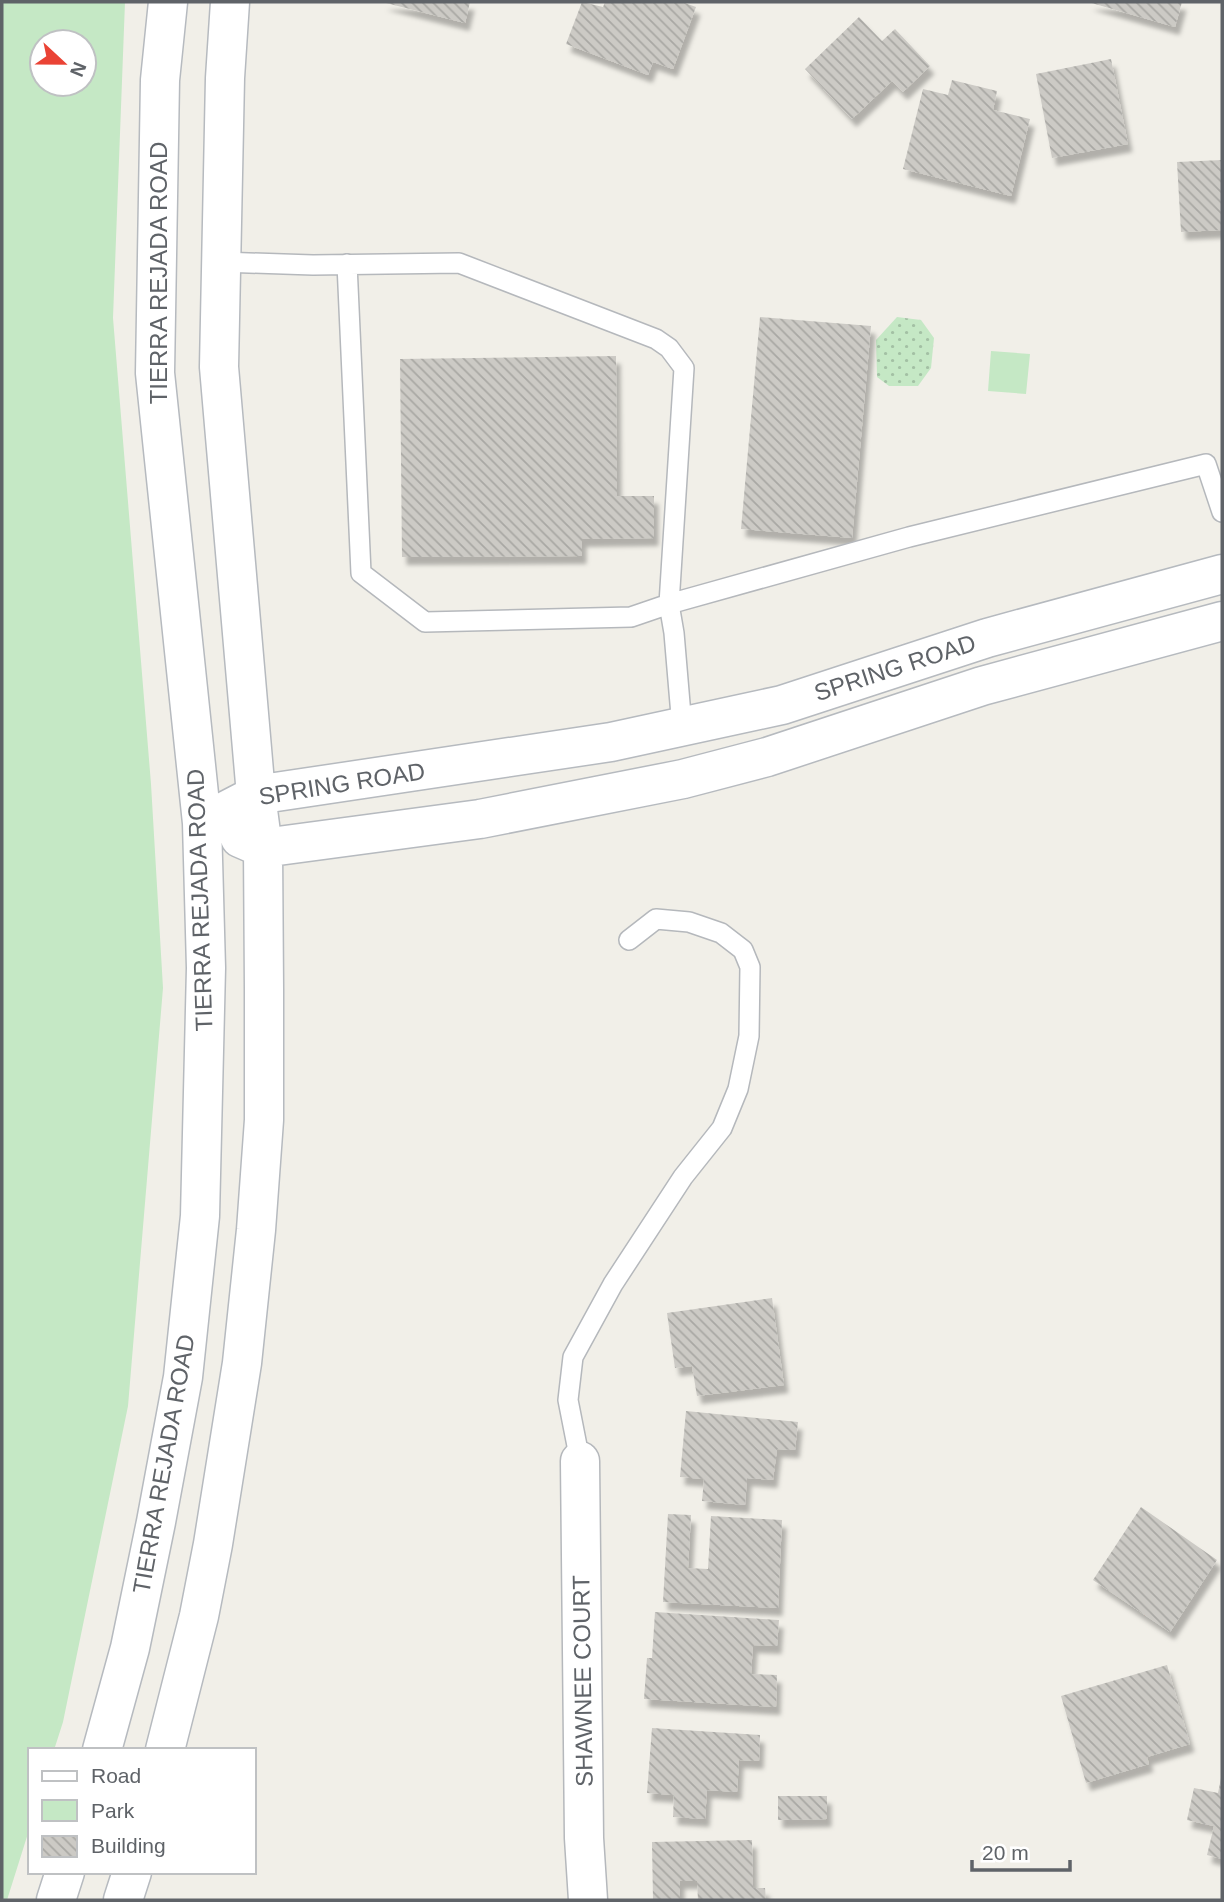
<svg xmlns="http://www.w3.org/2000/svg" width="1224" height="1902" viewBox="0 0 1224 1902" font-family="Helvetica,sans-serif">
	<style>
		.green { fill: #c5e8c5; fill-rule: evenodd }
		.park { fill: url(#park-dots) }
		.building { fill: url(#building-back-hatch); filter: url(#shadow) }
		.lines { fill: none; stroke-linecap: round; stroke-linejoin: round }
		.lane-casing { stroke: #b5b8bc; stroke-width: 22 }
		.street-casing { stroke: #b5b8bc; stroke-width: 41 }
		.secondary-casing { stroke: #b6babf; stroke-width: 41 }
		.lane { stroke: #fff; stroke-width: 19 }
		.street { stroke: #fff; stroke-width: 38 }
		.secondary { stroke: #fff; stroke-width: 38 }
		.labels { text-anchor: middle; stroke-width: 7; stroke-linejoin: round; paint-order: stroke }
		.street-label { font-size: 24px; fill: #5f6368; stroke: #fff }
	</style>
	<defs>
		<pattern id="park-dots" width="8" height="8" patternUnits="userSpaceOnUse" patternTransform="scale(1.75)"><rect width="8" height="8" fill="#c5e8c5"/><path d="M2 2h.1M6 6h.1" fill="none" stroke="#a3c0a4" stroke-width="1.8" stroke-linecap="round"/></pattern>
		<pattern id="building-back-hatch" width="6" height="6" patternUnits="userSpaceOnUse" patternTransform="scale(1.75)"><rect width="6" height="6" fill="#cccac5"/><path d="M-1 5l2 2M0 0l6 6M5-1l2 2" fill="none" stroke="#a9a8a4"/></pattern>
		<filter id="shadow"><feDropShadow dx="4.5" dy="8" stdDeviation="2" flood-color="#0004"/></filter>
	</defs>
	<rect width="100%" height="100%" fill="#f1efe8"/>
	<path class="green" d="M2,2h123l-12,316 38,466 12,204 -35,418 -65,316 -9,28h-24v77l-23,73h-5zM42,42h42v42h-42z
		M991,351l39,3 -4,40 -38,-3z"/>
	<path class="park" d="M897,317l24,3 13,18 -3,30 -13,18h-29l-12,-9 -1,-37z"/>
	<path class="building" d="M382,2h88l-5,21z
		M582,2l21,5 2,-5h77l14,5 -23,62 -20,-7 -5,13 -82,-31z
		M1088,2h94l-7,25z
		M859,17l23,24 13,-12 35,37 -27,26 -11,-11 -40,38 -47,-50z
		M1111,59l17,85 -76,14 -16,-84z
		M952,80l45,11 -4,19 37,9 -19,77 -108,-27 20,-80 25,6z
		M1222,160v70l-41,2 -4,-70z
		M760,317l111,9 -19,212 -111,-9z
		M616,356l1,140h37v42l-72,1v17l-180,1 -2,-198z
		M772,1298l12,87 -87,11 -5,-30 -17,2 -8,-55z
		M686,1411l112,11 -3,28 -18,-1 -4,31 -26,-2 -2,27 -43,-4 2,-22 -24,-2z
		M1141,1507l76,53 -47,72 -77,-52z
		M668,1514l23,1 -3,53 20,1 3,-53 71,4 -4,88 -115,-6z
		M655,1612l124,8 -2,26 -24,-1 -2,29 26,1 -1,32 -132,-8 3,-41h5z
		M1167,1665l23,79 -43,13 2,7 -63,19 -25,-87z
		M652,1728l108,7 -1,26 -20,-1 -2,32 -30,-2 -2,29 -32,-2 1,-22 -27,-2z
		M1221,1778h1v81l-15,-4 7,-29 -27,-6 7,-32 24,5z
		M778,1796h49v23l-49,1z
		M752,1840l1,48h12l1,12h-68l-1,-19h-17v19h-27l-1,-58z"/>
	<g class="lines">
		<defs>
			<path id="lane" d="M221,262l92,3 146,-2 197,76 13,9 15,20 -15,236 5,29 8,94
				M347,264l14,309 64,49 206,-5 38,-13 240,-67 297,-73 16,48
				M580,1461l-12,-61 5,-43 40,-73 70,-107 39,-49 16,-39 11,-53 1,-69 -7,-17 -22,-17 -32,-11 -33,-3 -27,21"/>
			<path id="street" d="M580,1461l4,377 4,62"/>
			<path id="secondary" d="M202,823l54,-28 355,-53 171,-37 205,-67 235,-64
				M240,838l23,10 217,-29 203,-40 84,-22 215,-71 240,-65
				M102,1750l28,-102 26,-126 27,-145 17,-161 6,-248 -4,-145 -47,-450 5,-293 8,-78
				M165,1750l34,-134 14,-72 29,-181 14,-133 8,-110v-131l-1,-141 -7,-53 -37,-428 6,-289 5,-76
				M56,1900l9,-28
				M123,1900l9,-28"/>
		</defs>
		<use href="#lane" class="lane-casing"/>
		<use href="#street" class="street-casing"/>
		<use href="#secondary" class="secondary-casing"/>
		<use href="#lane" class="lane"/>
		<use href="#street" class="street"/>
		<use href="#secondary" class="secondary"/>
	</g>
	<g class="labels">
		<g class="street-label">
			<text transform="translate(159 273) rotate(-90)" y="8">TIERRA REJADA ROAD</text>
			<text transform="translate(895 668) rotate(-18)" y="8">SPRING ROAD</text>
			<text transform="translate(342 784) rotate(-9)" y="8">SPRING ROAD</text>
			<text transform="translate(200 900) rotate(-92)" y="8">TIERRA REJADA ROAD</text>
			<text transform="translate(164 1464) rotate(-80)" y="8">TIERRA REJADA ROAD</text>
			<text transform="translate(583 1681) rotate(-91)" y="8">SHAWNEE COURT</text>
		</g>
	</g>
	<rect width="1224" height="1902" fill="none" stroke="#5f6368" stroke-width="7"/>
	<rect x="28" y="1748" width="228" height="126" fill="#ffffff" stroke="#bfc1c3" stroke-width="2"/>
	<rect x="42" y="1771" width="35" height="10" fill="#ffffff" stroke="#bfc1c3" stroke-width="2"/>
	<text x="91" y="1783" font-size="21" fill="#5f6368">Road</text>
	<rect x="42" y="1800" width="35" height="21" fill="#c5e8c5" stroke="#bfc1c3" stroke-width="2"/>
	<text x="91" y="1818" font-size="21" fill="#5f6368">Park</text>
	<rect x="42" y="1836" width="35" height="21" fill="url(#building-back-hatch)" stroke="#bfc1c3" stroke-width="2"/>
	<text x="91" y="1853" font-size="21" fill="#5f6368">Building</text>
	<g transform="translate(63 63) rotate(112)"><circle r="33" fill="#ffffff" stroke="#bfc1c3" stroke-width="2"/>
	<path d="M0-5L12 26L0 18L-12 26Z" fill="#ea4335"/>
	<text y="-10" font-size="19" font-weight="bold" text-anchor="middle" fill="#5f6368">N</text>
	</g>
	<path d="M972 1860v10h98v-10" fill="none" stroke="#5f6368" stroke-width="3.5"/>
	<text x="982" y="1860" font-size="21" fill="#5f6368" stroke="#ffffff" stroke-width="5" paint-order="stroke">20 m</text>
</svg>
